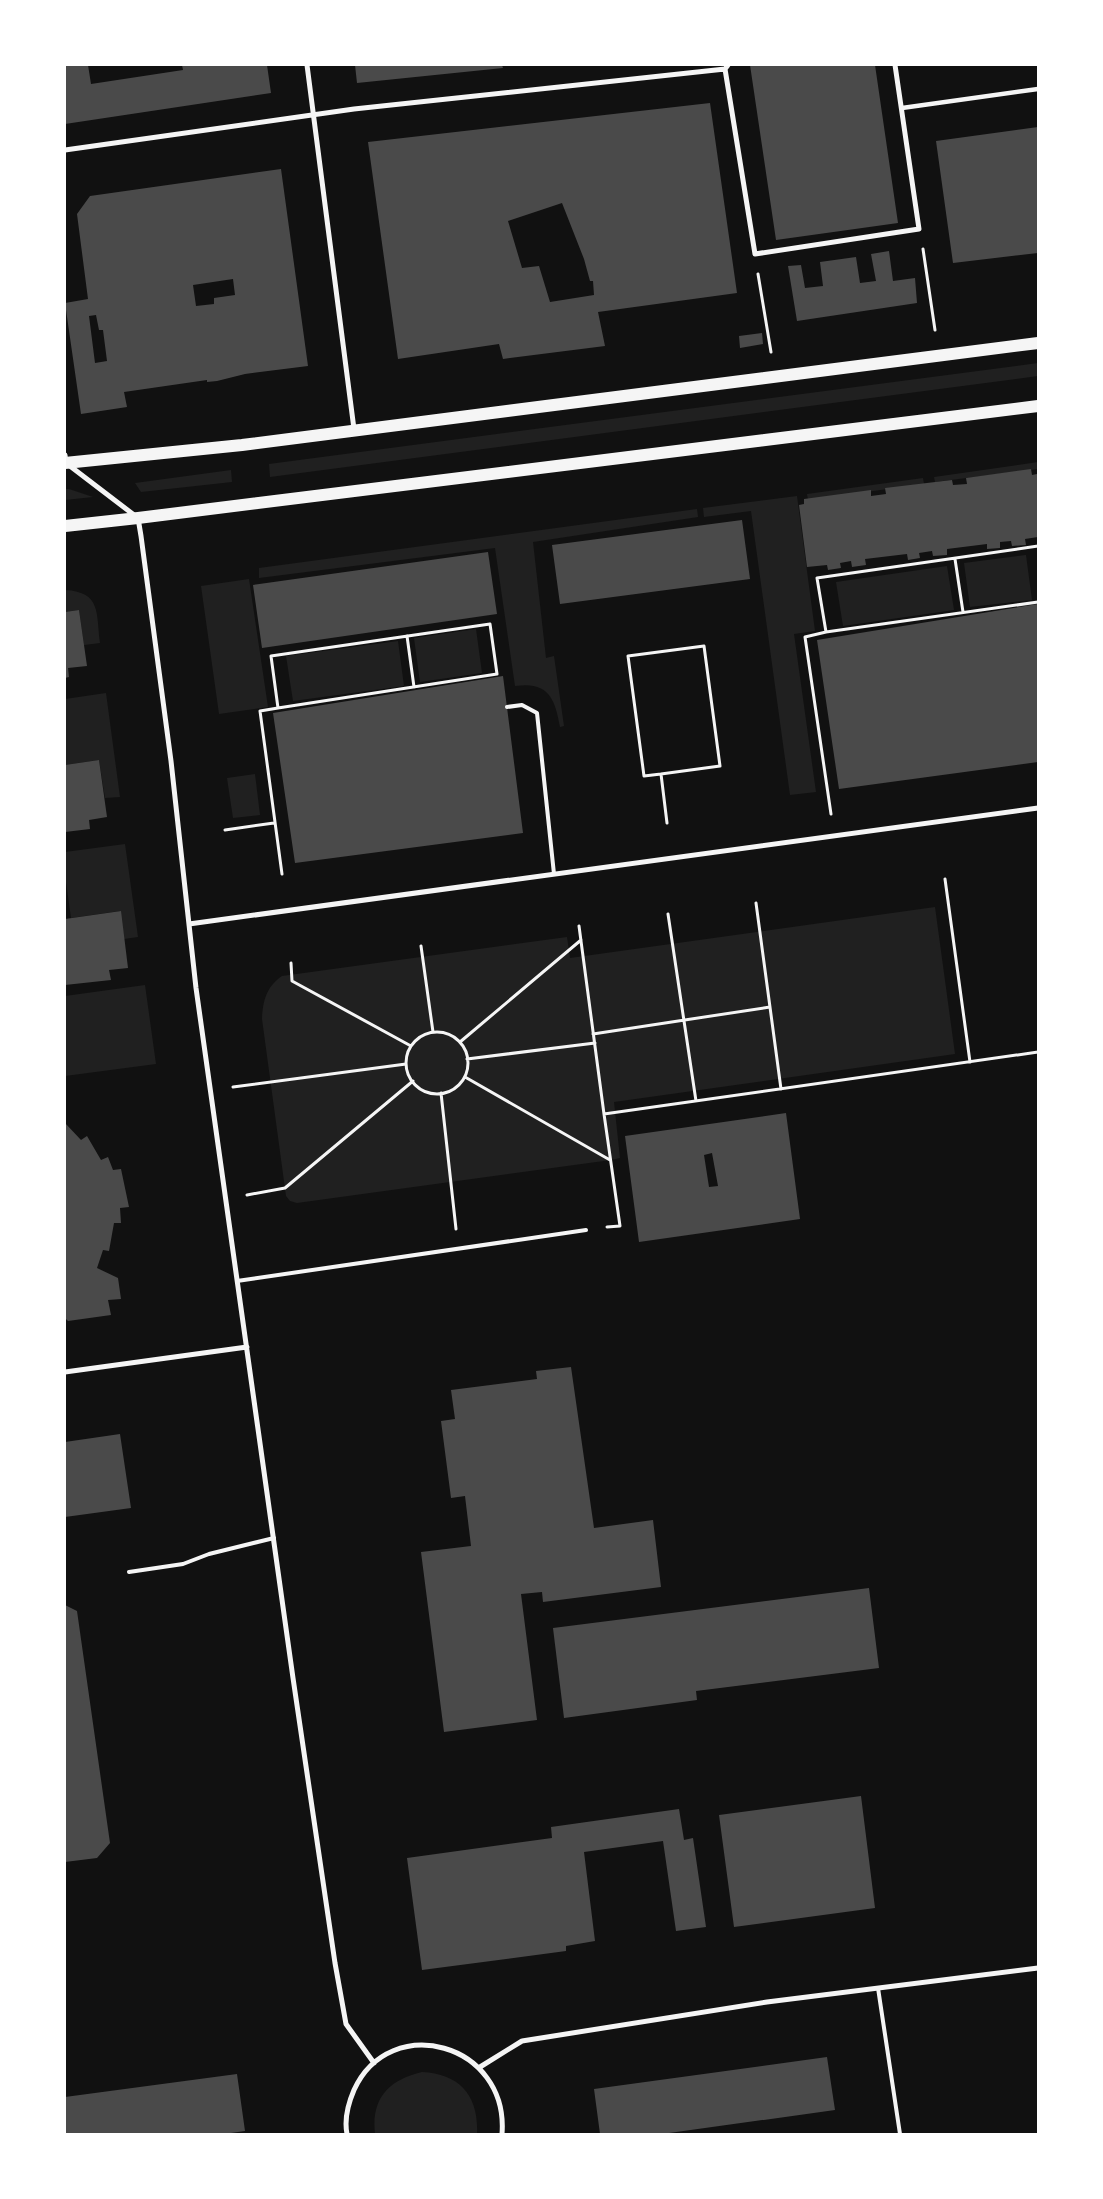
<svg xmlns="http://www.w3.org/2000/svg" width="1103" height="2199" viewBox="0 0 1103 2199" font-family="'DejaVu Sans',sans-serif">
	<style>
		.green { fill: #202020 }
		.building { fill: #4a4a4a; fill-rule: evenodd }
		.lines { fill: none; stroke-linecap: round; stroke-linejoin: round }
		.path { stroke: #f5f5f5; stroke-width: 3 }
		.service { stroke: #f5f5f5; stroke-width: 4 }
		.pedestrian { stroke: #f5f5f5; stroke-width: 4.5 }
		.minor { stroke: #f5f5f5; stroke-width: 5 }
		.primary { stroke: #f5f5f5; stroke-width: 12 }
	</style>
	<rect width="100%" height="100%" fill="#111"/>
	<path class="green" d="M1038,363v13l-768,101 -1,-13z
		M1038,462v7l-103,13 -1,-5z
		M231,470l1,12 -91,10 -6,-9z
		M923,478l1,6 -116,16 -1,-6z
		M65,489h4l24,8 -28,3z
		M797,496l18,135 -21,3 22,158 -26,3 -39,-284 -47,6 -1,-9z
		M697,509l1,8 -165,25 13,116 8,-2 10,70 -4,1c-5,-29 -12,-46 -45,-41l-20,-138 -236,30v-10z
		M1026,555l6,45 -62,7 -6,-44z
		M947,566l7,44 -111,16 -7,-44z
		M249,579l19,128 -49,7 -18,-128z
		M65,590c37,2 31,24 35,53l-16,2 -5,-35 -14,2z
		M476,629l6,44 -62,9 -6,-44z
		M398,641l6,45 -111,15 -7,-45z
		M106,693l14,104 -15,1 -6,-38 -34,5v-66z
		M255,774l5,41 -27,3 -6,-40z
		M125,844l13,93 -14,2 -4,-28 -49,7 -6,-43v-23z
		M935,907l20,147 -341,48 6,56 -9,2 -314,43 -7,-2 -4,-5 -24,-177c1,-18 4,-32 20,-43l285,-39 3,21z
		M145,985l11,79 -91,12v-80z
		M422,2072c38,2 57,24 55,62h-102c-4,-35 13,-54 47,-62z"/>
	<path class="building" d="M65,65h23l3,19 92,-14 -1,-5h85l4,28 -206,31z
		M355,65h147l1,3 -146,15z
		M750,65h125l23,158 -122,17z
		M710,103l27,190 -139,19 7,34 -102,13 -4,-15 -101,15 -30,-217zM562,203l22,56 6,22h3l1,14 -44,7 -11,-36 -17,2 -14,-47z
		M1038,127v126l-85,10 -17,-122z
		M281,169l27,197 -63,8 -28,7 -10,1v-2l-83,12 3,15 -46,7 -16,-111 23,-4 -11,-85 13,-18zM233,279l2,16 -21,3v6l-18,2 -3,-21zM96,315l3,15h4l4,31 -12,2 -6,-47z
		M889,251l4,30 22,-3 2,25 -120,18 -9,-55 13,-1 4,23 18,-2 -3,-24 36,-5 4,26 16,-2 -5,-27z
		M762,333l1,11 -23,4 -1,-12z
		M1031,469l1,6 5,-1 1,4v59l-13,2 1,6 -14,1 -1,-5 -11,1v6l-13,1v-5l-40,5v6l-14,1 -1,-5 -13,2 1,5 -12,2 -1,-6 -42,5 1,6 -14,2 -1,-6 -11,2 1,5 -13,2 -1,-5 -20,2 -8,-62 5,-1v-5l67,-9v6l15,-2 -1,-6 67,-8 1,5 14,-1 -1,-6z
		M742,520l8,59 -190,25 -8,-59z
		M488,552l9,62 -235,34 -9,-63z
		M1038,604v158l-199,27 -22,-149z
		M79,610l8,56 -19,2 1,9 -4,1v-66z
		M503,676l20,157 -228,30 -22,-150z
		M99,760l8,57 -18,3 1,9 -25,3v-67z
		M121,911l7,57 -19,2 2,10 -46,5v-66z
		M786,1113l14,106 -161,23 -14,-106zM712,1153l6,33 -9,1 -5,-32z
		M65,1123l16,17 6,-4 14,24 7,-3 5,13 8,-1 8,38 -9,1 1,15h-7l-5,28 -6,-1 -6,18 21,10 3,21 -13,1 3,15 -43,6 -3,-3z
		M571,1367l23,161 59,-8 8,67 -118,15 -1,-10 -21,2 16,126 -93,12 -23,-180 50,-6 -6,-50 -14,2 -10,-77 14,-2 -4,-29 86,-11 -1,-8z
		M120,1434l11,74 -66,9v-75z
		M869,1588l10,80 -183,23 1,9 -133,18 -11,-90z
		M65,1605l12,6 33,232 -13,15 -32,4z
		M861,1796l14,112 -141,19 -15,-112z
		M679,1809l5,31 9,-2 13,89 -30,4 -13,-90 -79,11 11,89 -29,5v5l-144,19 -15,-112 145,-20 -1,-11z
		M827,2057l8,53 -173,24h-62l-6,-45z
		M237,2074l8,57 -21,3h-159v-37z"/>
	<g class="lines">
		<path class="path" d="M923,249l12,81
			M758,274l13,78
			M955,559l8,53
			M826,632l212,-30
			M407,636l7,51
			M278,708l219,-34 -7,-50 -219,32 7,52 -18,3 22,163
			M661,774l-17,2 -16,-120 76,-10 16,120 -59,8 6,49
			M831,814l-26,-177 21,-5 -9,-54 221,-32
			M225,830l49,-7
			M945,879l25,183
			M756,903l25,186
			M668,914l28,187
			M579,926l25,188
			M421,946l12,86
			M291,963l1,18 119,65
			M406 1063a31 31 0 1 1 62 0a31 31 0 1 1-62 0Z
			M593,1034l177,-27
			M460,1042l121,-102
			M467,1059l128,-16
			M465,1077l145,83
			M233,1087l173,-23
			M441,1093l15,136
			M247,1195l38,-7 128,-107
			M607,1227l13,-1 -16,-112 434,-62"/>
		<path class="service" d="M507,707l15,-2 15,8 17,161
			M237,1281l349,-51
			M129,1572l54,-8 26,-10 65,-16
			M878,1988l22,146"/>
		<path class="pedestrian" d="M902,108l136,-19"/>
		<path class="minor" d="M307,65l47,364
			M725,69l30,185 164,-25 -24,-164
			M65,150l289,-41 371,-40 3,-4
			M65,455l1,8 72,55 3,18 30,225 25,227 97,690 42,285 11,61 28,39
			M189,924l849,-116
			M65,1372l182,-25
			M480,2067l42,-26 245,-39 271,-34
			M347,2134c-3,-15 1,-30 7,-44 36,-79 155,-47 148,44"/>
		<path class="primary" d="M65,463l177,-18 796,-102
			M65,526l73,-8 900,-112"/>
	</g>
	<rect width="1103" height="2199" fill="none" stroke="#ffffff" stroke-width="132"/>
</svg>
